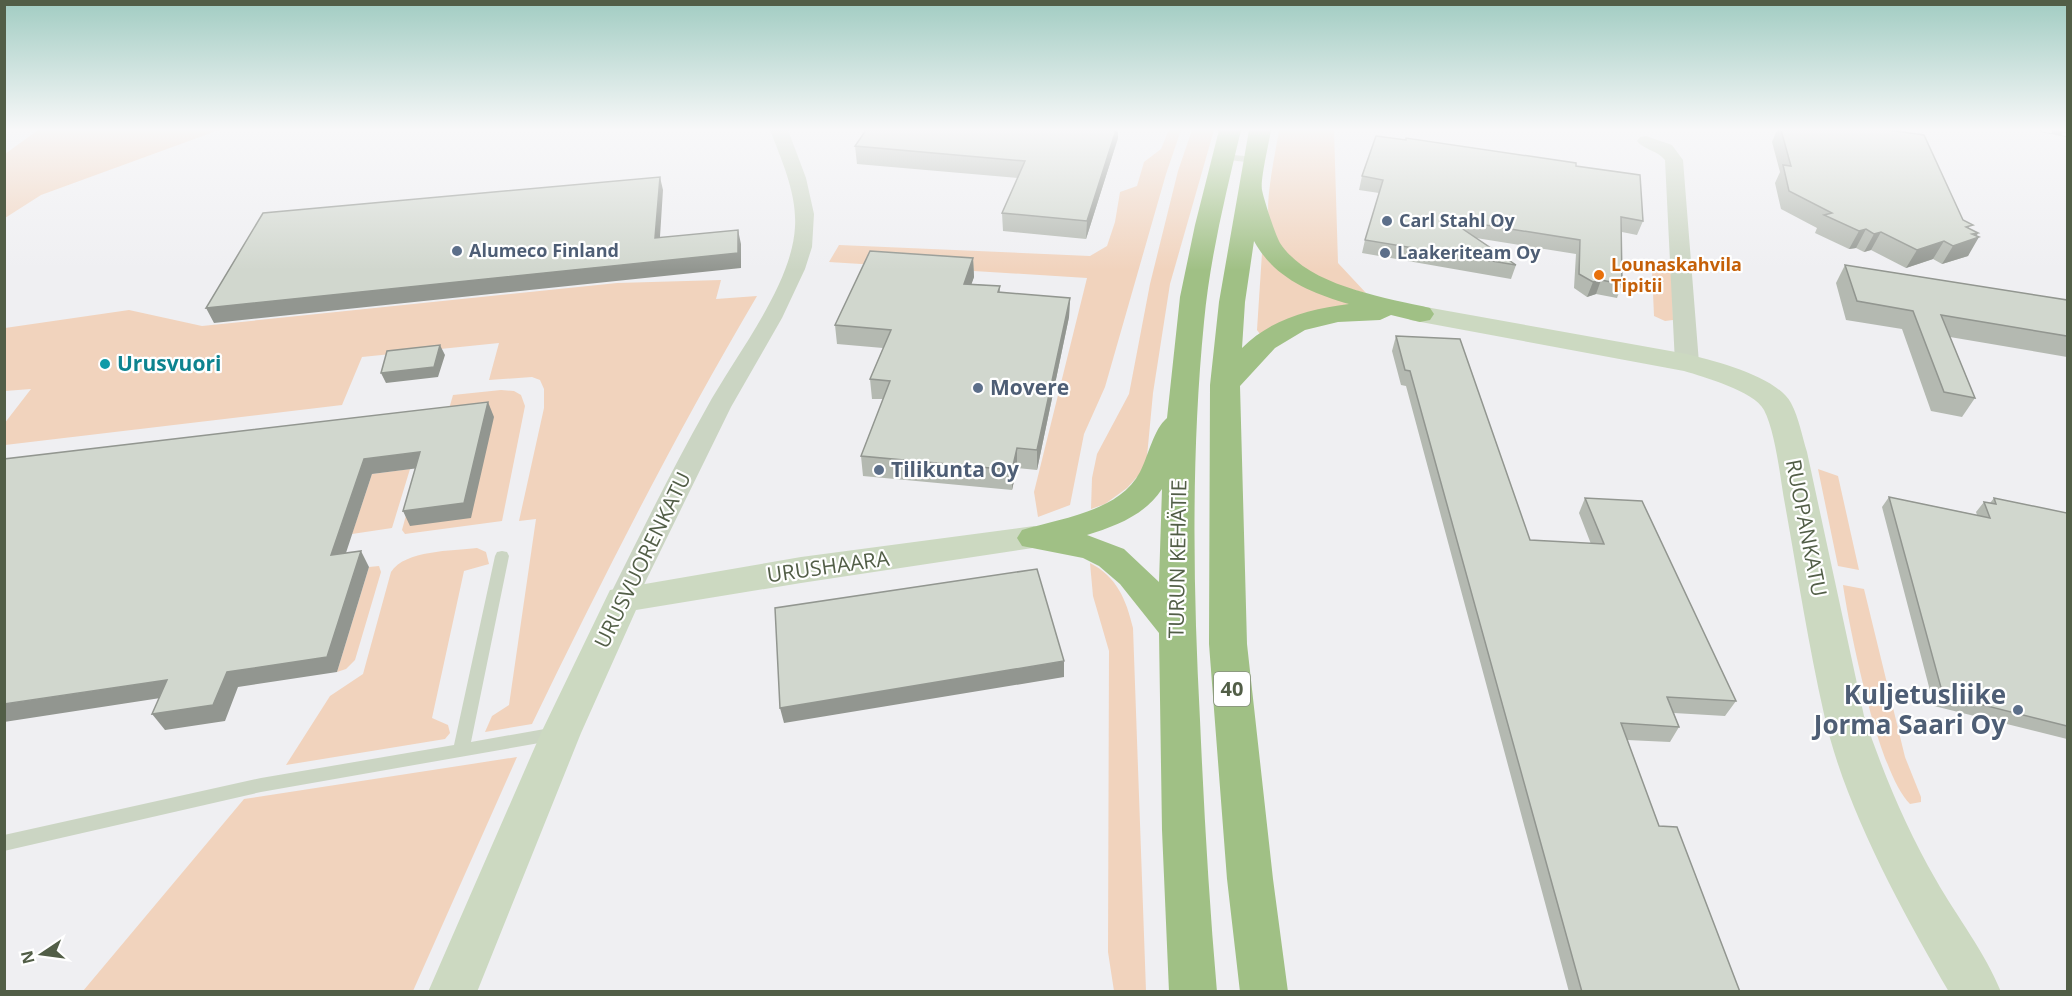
<svg xmlns="http://www.w3.org/2000/svg" width="2072" height="996" viewBox="0 0 2072 996" font-family="'Open Sans',sans-serif">
	<style>
		.green { fill: #f1d3bd }
		.lines { fill: none; stroke-linecap: round; stroke-linejoin: round }
		.lane { fill: #cbd5c3; fill-rule: evenodd }
		.street { fill: #cbd5c3; fill-rule: evenodd }
		.secondary { fill: #ccd9c1; fill-rule: evenodd }
		.highway { fill: #a0c085; fill-rule: evenodd }
		.rail-casing { stroke: #b0b6ad; stroke-width: 4.5 }
		.rail { stroke: #fff; stroke-width: 3; stroke-dasharray: 10; stroke-linecap: butt }
		.wall { fill: #b4b9b1 }
		.shaded-wall { fill: #929690 }
		.building { fill: #d1d7ce; stroke: #929690; stroke-width: 1.5 }
		.service-dot { fill: #5c6f8a; stroke: #fff; stroke-width: 2 }
		.food-dot { fill: #e8710a; stroke: #fff; stroke-width: 2 }
		.culture-dot { fill: #0f9aa8; stroke: #fff; stroke-width: 2 }
		.labels { text-anchor: middle; stroke-width: 4.5; stroke-linejoin: round; paint-order: stroke }
		.far-service-label { font-size: 18px; font-weight: bold; fill: #4e5e75; stroke: #fff; text-anchor: start }
		.far-food-label { font-size: 18px; font-weight: bold; fill: #c56008; stroke: #fff; text-anchor: start }
		.shield { fill: #fff; stroke: #868e7e; stroke-width: 1.5 }
		.shield-label { font-size: 20px; font-weight: bold; fill: #525e47 }
		.culture-label { font-size: 21px; font-weight: bold; fill: #0d838f; stroke: #fff; text-anchor: start }
		.service-label { font-size: 21px; font-weight: bold; fill: #4e5e75; stroke: #fff; text-anchor: start }
		.street-label { font-size: 21px; fill: #525e47; stroke: #fff }
		.near-service-label { font-size: 26px; font-weight: bold; fill: #4e5e75; stroke: #fff; text-anchor: end }
	</style>
	<rect width="100%" height="100%" fill="#efeff2"/>
	<path class="green" d="M38,130h181l-178,65 -36,23v-64z
		M1169,130h12l-15,44 -61,213 -21,47 -14,71 -32,12 -4,-25 53,-214 -258,-16 10,-17 251,11 17,-10 8,-24 5,-30 17,-6 7,-24 17,-13z
		M1192,130h22l-44,154 -17,109 -7,74 -19,21 -22,16 -14,5 1,-31 5,-24 32,-60 21,-110 28,-113z
		M1279,130h55l4,133 28,30c-41,-10 -89,-29 -97,-75 -4,-18 7,-68 10,-88z
		M1262,253l102,53 -104,28 -3,-4z
		M1660,267l12,5 1,48 -8,1 -11,-5 -2,-46z
		M721,280l-5,19 41,-3c-82,139 -155,283 -225,428l-47,8 7,-16 17,-11 27,-186 -17,2 25,-113v-19l-4,-9 -8,-3 -43,3 10,-37 -137,14 -20,48 -337,40 -1,-21 27,-35 -26,2v-63l124,-18 73,16 415,-43z
		M501,390l13,1 7,4 4,11 -23,115 -97,13 -3,-4 17,-62 75,-51 -49,6 8,-28z
		M410,469l-18,59 -40,6 20,-60z
		M1818,469l20,7 21,94 -21,-4z
		M477,548l9,4 3,12 -25,7 -32,147 16,7 2,8 -5,6 -159,26 44,-69 33,-22 28,-102c14,-22 61,-21 86,-24z
		M1090,563c27,14 36,36 43,65l13,363h-32l-6,-39 1,-301 -16,-55z
		M379,566l2,6 -26,88 -9,9 -9,3 32,-105z
		M1843,585l21,4 41,168 16,40v5l-11,2c-31,-30 -60,-172 -67,-219z
		M517,757l-104,234h-330l161,-192z"/>
	<g class="lines">
		<path class="lane" d="M1223,154l32,3 5,3 -5,3 -35,-4v-4z
			M502,551l5,1 2,4 -38,186 85,-15 6,2 2,5 -2,5 -301,53 -257,59v-16l257,-57 193,-33 41,-189 2,-4z"/>
		<path class="street" d="M770,130h18l18,48 8,36 -2,33 -7,22 -23,49 -51,89 -98,200 -10,3 -10,-3 -5,-8c32,-64 63,-128 98,-190 28,-52 86,-123 89,-182 2,-33 -13,-66 -25,-97z
			M1646,136l26,9 11,15 16,203 -4,5 -8,2 -8,-2 -4,-5 -10,-203c-8,-10 -21,-10 -28,-19l3,-4z"/>
		<path class="secondary" d="M1420,306l267,48c28,7 89,22 104,49 8,15 11,33 16,49l57,264c19,57 42,112 72,164 21,37 49,72 65,112h-52c-47,-81 -105,-186 -125,-278 -16,-71 -27,-143 -40,-215 -4,-24 -9,-68 -20,-89 -10,-19 -60,-33 -80,-39l-274,-51 -4,-6 4,-6z
			M1034,526l12,4 5,8 -5,8 -245,37 -165,27 -55,123 -104,259h-49l113,-259 69,-143 191,-33z"/>
		<path class="highway" d="M1219,130h22c-15,63 -31,127 -37,192 -13,132 -11,266 -4,398 4,91 9,181 17,272h-48l-7,-162 -3,-197 -39,-49 -21,-18 -16,-8 -61,-12 -5,-8 5,-8c39,-12 97,-18 118,-58 9,-17 13,-42 27,-54l13,-121 15,-72zM1162,489l-3,93 -35,-33 -37,-14c29,-9 58,-20 75,-46z
			M1249,130h22c-2,13 -11,50 -9,60 2,10 13,44 18,53 28,43 103,54 150,65l4,6 -4,6 -10,2 -29,-7 -11,5 -42,2 -33,8 -30,18 -35,38 7,258 26,235 15,113h-48l-13,-113 -18,-235 1,-259 9,-83zM1254,241c20,37 57,52 95,63 -40,5 -78,15 -107,44l3,-46z"/>
		<defs>
			<path id="rail" d="M2042,130l26,5"/>
		</defs>
		<use href="#rail" class="rail-casing"/>
		<use href="#rail" class="rail"/>
	</g>
	<path class="wall" d="M866,130h252v8l-32,101 -83,-8 -1,-18 16,-35 -161,-14 -2,-18z
		M1777,130h111l82,99 8,4 -10,23 -26,8 -9,-5 -27,9 -35,-18 -7,2 -8,-4 -7,1 -34,-16 2,-5 -36,-19 -6,-26 5,-11 -8,-30z
		M1576,166l67,55 -6,14 -15,-3v52l-5,14 -21,-4 -9,3 -13,-9 2,-34 -100,-16 40,27 -5,14 -149,-26 3,-13 14,-47 -20,-3 3,-14z
		M973,258l1,19 -3,7 29,2v7l70,5 -1,19 -32,153 -20,-2 -5,22 -149,-14 -2,-20 22,-57h-11l-2,-20 13,-31 -46,-4 -2,-19z
		M1845,265l222,35v57l-117,-20 25,61 -13,19 -31,-6 -29,-82 -56,-9 -10,-37z
		M1396,336l134,204 61,4 -12,-31 6,-15 151,203 -11,15 -51,-3 5,14 -9,15 -43,-2 32,86 81,166h-171l-163,-606 -5,-1 -9,-34z
		M1889,497l88,18 -1,-3 8,-10 6,1 4,-5 73,15v226l-133,-33 -52,-199z"/>
	<path class="shaded-wall" d="M1116,130h2v8l-32,101 1,-18z
		M660,177l3,13 -4,62 -4,-14z
		M1866,229l-10,19 -7,1 10,-18z
		M738,230l3,14v24l-527,55 -8,-15z
		M1881,232l-10,18 -7,2 10,-18z
		M1978,233l-4,6 5,-2 -11,19 -26,8 11,-18 19,-12z
		M1944,241l-11,18 -27,9 11,-18z
		M973,258l1,19 -9,26 -1,-19z
		M1601,280l-5,14 -9,3 6,-15z
		M1070,298l-1,19 -32,153v-20z
		M440,345l5,10 -7,22 -52,6 -5,-10z
		M488,402l6,15 -23,101 -61,8 -7,-15z
		M1017,448v20l-5,22v-20z
		M420,452l7,15 -55,7 -32,97 -9,-16 33,-96z
		M361,551l8,16 -32,105 -99,15 -13,34 -60,9 -13,-16z
		M1064,661v16l-280,46 -4,-15z
		M167,680l13,15 -176,27v-18z"/>
	<path class="building" d="M866,130h250l-29,91 -85,-8 23,-52 -170,-15z
		M1781,130h107l36,5 39,85 10,5 -7,2 12,6 -6,1 7,3 -26,9 -9,-5 -27,9 -36,-18 -7,2 -8,-5 -7,2 -35,-16 8,-2 -43,-22 -6,-26 8,1z
		M1376,136l30,4v-2l170,25v3l64,9 3,46 -22,-4 1,67 -21,-4 -8,2 -14,-8 1,-34 -132,-21 68,46 -151,-25 18,-60 -21,-4z
		M660,177l-5,61 83,-8v23l-532,55 57,-95z
		M870,251l103,7 -9,26 36,2 -2,6 72,6 -33,152 -20,-2 -5,22 -151,-14 29,-75 -20,-2 21,-49 -56,-5z
		M1845,265l222,35v36l-126,-21 34,83 -31,-6 -31,-81 -56,-10z
		M1396,336l64,3 70,201 74,4 -19,-46 57,3 94,200 -69,-4 12,30 -58,-4 38,103 18,1 63,165h-158l-172,-621 -5,-1z
		M440,345l-6,22 -53,6 6,-22z
		M488,402l-24,101 -61,8 17,-59 -56,7 -33,96 30,-4 -34,106 -100,15 -14,33 -61,9 15,-34 -163,24v-245z
		M1889,497l101,21 -6,-16 12,2 -2,-6 73,15v213l-124,-31z
		M1037,569l27,92 -284,47 -5,-100z"/>
	<linearGradient id="sky" x2="0" y2="1"><stop stop-color="#a1ccc2"/><stop offset="0.48" stop-color="#f8f8f9"/><stop offset="1" stop-color="#f8f8f9" stop-opacity="0"/></linearGradient>
	<rect width="2072" height="270" fill="url(#sky)"/>
	<g class="service-dot">
		<circle cx="1387" cy="221" r="6"/>
		<circle cx="457" cy="251" r="6"/>
		<circle cx="1385" cy="253" r="6"/>
		<circle cx="978" cy="388" r="6"/>
		<circle cx="879" cy="470" r="6"/>
		<circle cx="2018" cy="710" r="6"/>
	</g>
	<circle class="food-dot" cx="1599" cy="275" r="6"/>
	<circle class="culture-dot" cx="105" cy="364" r="6"/>
	<g class="labels">
		<g class="far-service-label">
			<text x="1399" y="227">Carl Stahl Oy</text>
			<text x="469" y="257">Alumeco Finland</text>
			<text x="1397" y="259">Laakeriteam Oy</text>
		</g>
		<g class="far-food-label">
			<text x="1611" y="271">Lounaskahvila<tspan x="1611" dy="21">Tipitii</tspan></text>
		</g>
		<rect class="shield" x="1214" y="672" width="36" height="34" rx="4.5"/>
		<g class="shield-label">
			<text x="1232" y="696">40</text>
		</g>
		<g class="culture-label">
			<text x="117" y="371">Urusvuori</text>
		</g>
		<g class="service-label">
			<text x="990" y="395">Movere</text>
			<text x="891" y="477">Tilikunta Oy</text>
		</g>
		<g class="street-label">
			<text transform="translate(1806 528) rotate(79)" y="7">RUOPANKATU</text>
			<text transform="translate(1178 559) rotate(-89)" y="7">TURUN KEHÄTIE</text>
			<text transform="translate(643 560) rotate(-64)" y="7">URUSVUORENKATU</text>
			<text transform="translate(828 567) rotate(-8)" y="7">URUSHAARA</text>
		</g>
		<g class="near-service-label">
			<text x="2006" y="704">Kuljetusliike<tspan x="2006" dy="30">Jorma Saari Oy</tspan></text>
		</g>
	</g>
	<rect width="2072" height="996" fill="none" stroke="#525e47" stroke-width="12"/>
	<g transform="translate(42 954) rotate(257)" stroke="#ffffff" stroke-width="4.5" paint-order="stroke">
	<path d="M0-4.5L10 22L0 15L-10 22Z" fill="#525e47"/>
	<text y="-9" font-size="16" font-weight="bold" text-anchor="middle" fill="#525e47">N</text>
	</g>
</svg>
